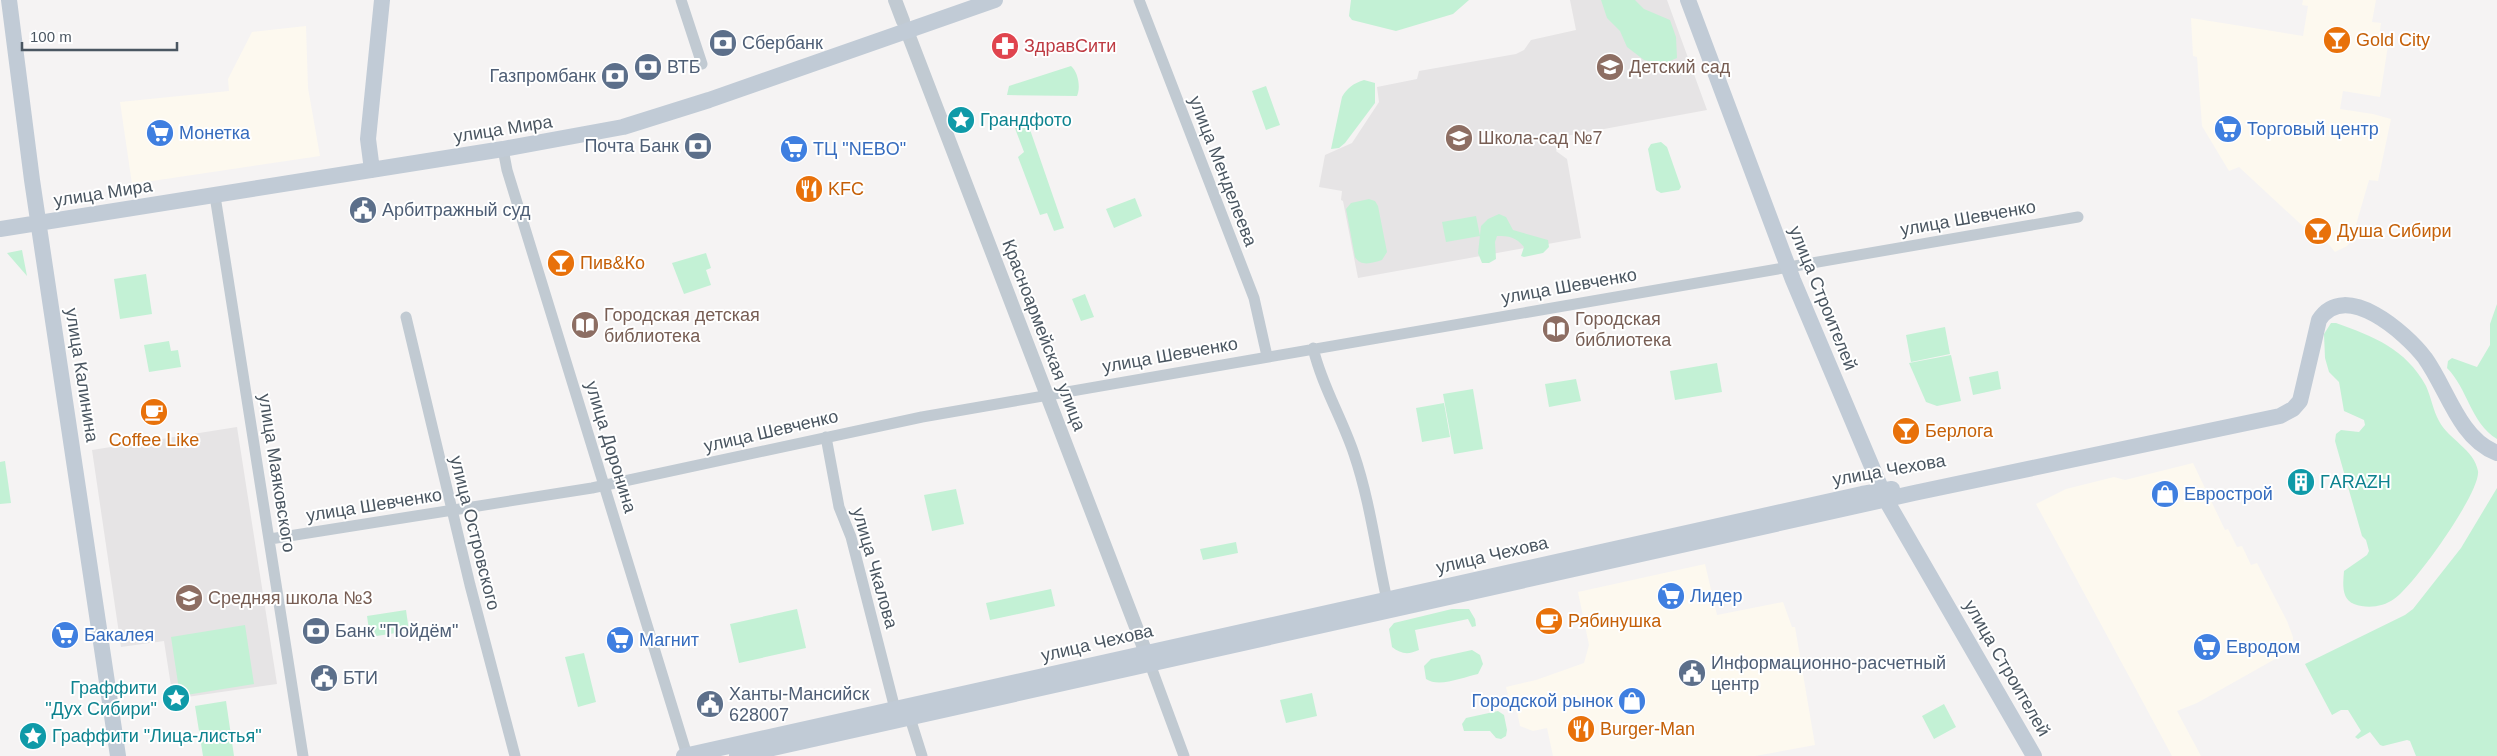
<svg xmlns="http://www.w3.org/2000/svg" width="2497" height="756" viewBox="0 0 2497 756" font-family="Arial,sans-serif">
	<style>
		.commercial { fill: #fdf9ef }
		.education { fill: #e6e4e5 }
		.green { fill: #c3f1d5 }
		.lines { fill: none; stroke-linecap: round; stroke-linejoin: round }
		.minor { stroke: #c1cad2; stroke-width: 11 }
		.tertiary { stroke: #c1cad2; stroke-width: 14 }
		.secondary { stroke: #c1cbd6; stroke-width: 16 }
		.labels { text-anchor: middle; stroke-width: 4; stroke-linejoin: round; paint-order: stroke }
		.food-label { font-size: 18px; fill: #c56008; stroke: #fff; text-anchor: start }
		.service-label { font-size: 18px; fill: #4e5e75; stroke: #fff; text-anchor: start }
		.health-label { font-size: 18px; fill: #be3a42; stroke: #fff; text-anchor: start }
		.education-label { font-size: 18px; fill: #785e54; stroke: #fff; text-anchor: start }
		.culture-label { font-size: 18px; fill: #0d838f; stroke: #fff; text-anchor: start }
		.street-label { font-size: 18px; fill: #4a5661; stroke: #fff }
		.shop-label { font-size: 18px; fill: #366cbe; stroke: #fff; text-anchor: start }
	</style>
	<rect width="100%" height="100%" fill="#f5f3f3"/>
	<path class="commercial" d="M2303,0h73l-4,22 9,1 -2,15 10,1 -9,58 -37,-6 -3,18 33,5 18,5 -13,62 -9,-1 -13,45 2,1 -2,9 -9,11 -12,6 -10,-12 -4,3 -82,-76 -10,4 -27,-45 -5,-69 -4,-1 -2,-38 112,18 5,-30 -6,-1z
		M306,26l2,62 12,68 -188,28 -12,-82 109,-11 -1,-12 24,-47z
		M2193,463l32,67 3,-1 9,18 5,-1 9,19 6,-2 30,58 6,16v12l-96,54 -20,8 24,45h-29l-136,-252 30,-15 48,-12 11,3z
		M1705,564l12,51 66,-13 9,25h3l20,118 -60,11h-202l-6,-28 -14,3 -13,-5 -3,-15 -6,-3 -5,-21 30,-7 48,-17 5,-18 -11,-53z"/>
	<path class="education" d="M1570,0h97l40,110 -141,26 -10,15 11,8 14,79 -223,40 -15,-77 -2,-1 1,-9 -23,-4 6,-32 27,-12 27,-41 -2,-15 40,-8 2,-8 97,-17 8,-4 7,-10 45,-10z
		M237,427l40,257 -104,15 -9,-58 -43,6 -29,-197z"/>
	<path class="green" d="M1351,0h118l-16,14 -57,17 -44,-11 -3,-4z
		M1601,0h34l9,9 26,11 6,17 1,21 -14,6 -19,-4 -17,-13 -7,-16 -13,-13z
		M1071,66c7,6 10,21 6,30l-70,-1 2,-9z
		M1364,80l11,3v20l-30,40 -6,5 -8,1 11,-52c5,-9 12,-14 22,-17z
		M1266,86l14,39 -14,5 -14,-39z
		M1026,118l38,110 -10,3 -7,-18 -7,2 -22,-58 6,-5 -11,-29z
		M1661,142l6,5 14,40 -2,3 -18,3 -5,-3 -8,-41 3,-5z
		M1135,198l7,18 -28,12 -8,-19z
		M1369,199l6,2 3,5 9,46 -5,8c-10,3 -21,7 -27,-3l-9,-48 5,-6z
		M1499,214l7,3 7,13 35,10 1,7 -6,6 -19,4 -3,-1 3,-9c-8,-10 -15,-11 -27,-11l-2,6 1,17 -7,4h-7l-4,-10 3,-27 7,-7z
		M1476,216l4,20 -34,6 -4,-20z
		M22,250l5,26 -20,-23z
		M706,253l5,15 -5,2 5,15 -27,9 -12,-31z
		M146,274l6,40 -32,5 -6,-40z
		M1085,294l9,23 -13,4 -9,-22z
		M2497,304v135c-27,-17 -29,-50 -50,-71l1,-7 4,-3 25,9 13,-22v-21z
		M2331,323h5c37,13 70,26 90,63 5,11 7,24 13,35 10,19 35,28 39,50 3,21 -65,116 -84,128 -11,8 -27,10 -40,5 -13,-5 -11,-21 -10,-33l23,-16 2,-4 -3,-11 -4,-4 -27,-95 1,-7 5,-4 18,2 6,-7 -1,-5 -20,-9 -5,-29 -10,-10 -4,-14 -1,-24z
		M1945,327l5,27 -39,8 -5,-27z
		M169,341l2,10 7,-1 3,17 -32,5 -5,-27z
		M1951,355l10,46 -24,5 -11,-4 -17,-39z
		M1717,363l5,29 -47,8 -5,-29z
		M1998,371l3,18 -28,6 -4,-18z
		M1576,379l5,22 -32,6 -4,-23z
		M1473,389l10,60 -29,5 -11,-60z
		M1444,403l6,34 -28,5 -6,-34z
		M5,461l6,42 -11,1v-42z
		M2497,488v268h-81l-6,-15 -3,-1 -24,6 -3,-1 -10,-13 -12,7 -3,-2 6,-6 -13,-21h-7l-9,5 -27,-51 100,-49 8,-6 48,-61z
		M956,489l8,35 -32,7 -8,-36z
		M1236,542l2,11 -35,7 -3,-11z
		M1051,589l4,17 -65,14 -4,-17z
		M797,609l9,39 -67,15 -9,-39z
		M1452,609h17l6,10 1,7 -4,1 -4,-8 -53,11 4,20c-11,5 -18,4 -27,-3l-3,-18 5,-6z
		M406,610l3,21 -39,6 -3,-21z
		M245,625l9,59 -74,12 -9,-59z
		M1472,650l8,5 3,9 -5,10c-15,3 -39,14 -52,5l-2,-13 7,-7z
		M584,653l12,49 -18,5 -13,-50z
		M1312,693l5,23 -31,7 -6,-23z
		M226,701l8,55h-31l-8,-50z
		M1944,704l12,23 -22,12 -12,-23z
		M1498,711l6,4 3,15 -1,6 -5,3 -5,-1 -6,-7h-26l-2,-7 4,-6z"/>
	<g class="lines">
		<path class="minor" d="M681,0l21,64
			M1139,0l115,298 13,58
			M503,149l4,21 180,585
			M215,196l88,560
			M406,317l64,268 45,171
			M1313,348c9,38 29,70 41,106 16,47 22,97 33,146
			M826,437l13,70 12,30 44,172
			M270,539l322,-51 330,-71 1156,-200
			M1150,664l34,92
			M910,718l12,38"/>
		<path class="tertiary" d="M895,0l8,21
			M907,31l239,622"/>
		<path class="secondary" d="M9,0l23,180 86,576
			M1688,0l105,280 93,220 148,256
			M372,170l-4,-31 14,-139
			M0,229l503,-80 120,-22 86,-27 286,-100
			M684,756l1178,-262 30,-5
			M737,756l1177,-263 366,-77 13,-7 7,-8 19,-81c26,-41 87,13 106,38 15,21 24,47 40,69 8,11 19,21 32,26"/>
	</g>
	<defs>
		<symbol id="bar-disc" viewBox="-11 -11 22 22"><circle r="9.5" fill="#e8710a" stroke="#fff"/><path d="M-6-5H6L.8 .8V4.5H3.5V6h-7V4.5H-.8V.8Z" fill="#fff"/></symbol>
		<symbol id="bank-disc" viewBox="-11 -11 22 22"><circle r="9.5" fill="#5c6f8a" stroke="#fff"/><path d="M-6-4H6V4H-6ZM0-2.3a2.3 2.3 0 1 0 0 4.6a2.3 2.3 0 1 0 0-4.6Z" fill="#fff"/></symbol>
		<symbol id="pharmacy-disc" viewBox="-11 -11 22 22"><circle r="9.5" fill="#e0444e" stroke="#fff"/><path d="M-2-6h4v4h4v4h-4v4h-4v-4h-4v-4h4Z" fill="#fff"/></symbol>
		<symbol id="school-disc" viewBox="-11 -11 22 22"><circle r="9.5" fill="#8d6e63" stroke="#fff"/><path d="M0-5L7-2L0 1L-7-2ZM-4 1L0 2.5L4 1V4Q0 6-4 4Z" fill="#fff"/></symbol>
		<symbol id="sight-disc" viewBox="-11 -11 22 22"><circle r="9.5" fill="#0f9aa8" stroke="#fff"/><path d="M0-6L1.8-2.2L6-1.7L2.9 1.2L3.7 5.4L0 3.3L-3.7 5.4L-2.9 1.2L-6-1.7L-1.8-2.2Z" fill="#fff"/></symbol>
		<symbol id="supermarket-disc" viewBox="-11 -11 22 22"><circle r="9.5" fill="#3f7fe0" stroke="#fff"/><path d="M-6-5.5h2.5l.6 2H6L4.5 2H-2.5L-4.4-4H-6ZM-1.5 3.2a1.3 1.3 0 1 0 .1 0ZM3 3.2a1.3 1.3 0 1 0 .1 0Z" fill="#fff"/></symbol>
		<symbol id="restaurant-disc" viewBox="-11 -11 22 22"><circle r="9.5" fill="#e8710a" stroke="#fff"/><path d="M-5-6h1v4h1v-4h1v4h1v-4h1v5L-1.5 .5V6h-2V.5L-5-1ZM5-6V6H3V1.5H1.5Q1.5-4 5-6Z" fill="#fff"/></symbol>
		<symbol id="civic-disc" viewBox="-11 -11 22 22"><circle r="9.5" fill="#5c6f8a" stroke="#fff"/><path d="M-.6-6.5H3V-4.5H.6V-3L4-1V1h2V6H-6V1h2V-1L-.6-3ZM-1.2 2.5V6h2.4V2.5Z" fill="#fff"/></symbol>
		<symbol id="library-disc" viewBox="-11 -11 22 22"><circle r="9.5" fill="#8d6e63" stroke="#fff"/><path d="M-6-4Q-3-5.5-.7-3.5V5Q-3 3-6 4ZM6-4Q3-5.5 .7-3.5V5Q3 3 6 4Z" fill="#fff"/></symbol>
		<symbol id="cafe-disc" viewBox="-11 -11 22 22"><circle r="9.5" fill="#e8710a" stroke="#fff"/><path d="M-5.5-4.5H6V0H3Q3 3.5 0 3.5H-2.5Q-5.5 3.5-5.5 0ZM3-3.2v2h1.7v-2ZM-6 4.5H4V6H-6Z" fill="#fff"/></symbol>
		<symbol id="building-disc" viewBox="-11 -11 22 22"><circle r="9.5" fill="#0f9aa8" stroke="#fff"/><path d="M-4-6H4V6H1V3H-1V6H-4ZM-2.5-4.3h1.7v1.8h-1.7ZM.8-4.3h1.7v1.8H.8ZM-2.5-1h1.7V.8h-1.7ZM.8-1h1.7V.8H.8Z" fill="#fff"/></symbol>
		<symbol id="shop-disc" viewBox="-11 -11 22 22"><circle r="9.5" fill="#3f7fe0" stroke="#fff"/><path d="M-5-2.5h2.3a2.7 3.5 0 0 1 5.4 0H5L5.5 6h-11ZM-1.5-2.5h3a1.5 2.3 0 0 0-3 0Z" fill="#fff"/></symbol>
	</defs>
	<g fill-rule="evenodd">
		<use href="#bar-disc" x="2321" y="24" width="32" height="32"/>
		<use href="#bank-disc" x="707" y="27" width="32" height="32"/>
		<use href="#pharmacy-disc" x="989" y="30" width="32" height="32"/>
		<use href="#bank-disc" x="632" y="51" width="32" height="32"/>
		<use href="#school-disc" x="1594" y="51" width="32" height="32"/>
		<use href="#bank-disc" x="599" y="60" width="32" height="32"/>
		<use href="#sight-disc" x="945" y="104" width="32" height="32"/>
		<use href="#supermarket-disc" x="2212" y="113" width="32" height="32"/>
		<use href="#supermarket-disc" x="144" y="117" width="32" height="32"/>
		<use href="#school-disc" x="1443" y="122" width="32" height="32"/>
		<use href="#bank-disc" x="682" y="130" width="32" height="32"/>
		<use href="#supermarket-disc" x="778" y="133" width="32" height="32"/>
		<use href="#restaurant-disc" x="793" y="173" width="32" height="32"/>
		<use href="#civic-disc" x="347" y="194" width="32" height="32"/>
		<use href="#bar-disc" x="2302" y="215" width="32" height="32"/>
		<use href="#bar-disc" x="545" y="247" width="32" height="32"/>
		<use href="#library-disc" x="569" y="309" width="32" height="32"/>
		<use href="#library-disc" x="1540" y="313" width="32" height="32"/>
		<use href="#cafe-disc" x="138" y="396" width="32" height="32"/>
		<use href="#bar-disc" x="1890" y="415" width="32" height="32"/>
		<use href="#building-disc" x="2285" y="466" width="32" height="32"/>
		<use href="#shop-disc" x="2149" y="478" width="32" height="32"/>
		<use href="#supermarket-disc" x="1655" y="580" width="32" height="32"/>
		<use href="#school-disc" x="173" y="582" width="32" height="32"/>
		<use href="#cafe-disc" x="1533" y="605" width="32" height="32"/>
		<use href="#bank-disc" x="300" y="615" width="32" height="32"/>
		<use href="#supermarket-disc" x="49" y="619" width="32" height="32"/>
		<use href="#supermarket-disc" x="604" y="624" width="32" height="32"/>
		<use href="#supermarket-disc" x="2191" y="631" width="32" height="32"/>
		<use href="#civic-disc" x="1676" y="657" width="32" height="32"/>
		<use href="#civic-disc" x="308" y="662" width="32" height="32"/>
		<use href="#sight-disc" x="160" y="682" width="32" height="32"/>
		<use href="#shop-disc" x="1616" y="685" width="32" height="32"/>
		<use href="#civic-disc" x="694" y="688" width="32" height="32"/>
		<use href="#restaurant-disc" x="1565" y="713" width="32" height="32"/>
		<use href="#sight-disc" x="17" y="720" width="32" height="32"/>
	</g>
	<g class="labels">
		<g class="food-label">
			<text x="2356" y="46">Gold City</text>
			<text x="828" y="195">KFC</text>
			<text x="2337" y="237">Душа Сибири</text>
			<text x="580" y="269">Пив&amp;Ко</text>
			<text x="1925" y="437">Берлога</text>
			<text x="154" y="446" text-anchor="middle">Coffee Like</text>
			<text x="1568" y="627">Рябинушка</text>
			<text x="1600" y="735">Burger-Man</text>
		</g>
		<g class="service-label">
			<text x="742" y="49">Сбербанк</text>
			<text x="667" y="73">ВТБ</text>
			<text x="596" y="82" text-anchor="end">Газпромбанк</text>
			<text x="679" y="152" text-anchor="end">Почта Банк</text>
			<text x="382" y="216">Арбитражный суд</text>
			<text x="335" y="637">Банк "Пойдём"</text>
			<text x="1711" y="669">Информационно-расчетный<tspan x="1711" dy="21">центр</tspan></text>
			<text x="343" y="684">БТИ</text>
			<text x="729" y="700">Ханты-Мансийск<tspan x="729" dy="21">628007</tspan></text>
		</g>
		<g class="health-label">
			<text x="1024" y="52">ЗдравСити</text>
		</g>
		<g class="education-label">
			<text x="1629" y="73">Детский сад</text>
			<text x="1478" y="144">Школа-сад №7</text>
			<text x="604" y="321">Городская детская<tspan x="604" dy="21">библиотека</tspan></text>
			<text x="1575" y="325">Городская<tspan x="1575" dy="21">библиотека</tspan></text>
			<text x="208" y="604">Средняя школа №3</text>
		</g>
		<g class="culture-label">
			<text x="980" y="126">Грандфото</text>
			<text x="2320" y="488">ГARAZH</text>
			<text x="157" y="694" text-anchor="end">Граффити<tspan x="157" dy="21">"Дух Сибири"</tspan></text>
			<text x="52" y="742">Граффити "Лица-листья"</text>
		</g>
		<g class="street-label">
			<text transform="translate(503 129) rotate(-9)" y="6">улица Мира</text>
			<text transform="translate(1223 171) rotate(69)" y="6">улица Менделеева</text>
			<text transform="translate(103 193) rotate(-9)" y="6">улица Мира</text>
			<text transform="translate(1968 218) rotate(-10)" y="6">улица Шевченко</text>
			<text transform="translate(1569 286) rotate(-10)" y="6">улица Шевченко</text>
			<text transform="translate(1823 298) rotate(68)" y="6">улица Строителей</text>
			<text transform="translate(1044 335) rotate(69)" y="6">Красноармейская улица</text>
			<text transform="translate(1170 355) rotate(-10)" y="6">улица Шевченко</text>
			<text transform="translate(82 375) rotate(81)" y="6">улица Калинина</text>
			<text transform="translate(771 431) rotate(-13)" y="6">улица Шевченко</text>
			<text transform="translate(611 447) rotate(73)" y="6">улица Доронина</text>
			<text transform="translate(1889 470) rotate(-10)" y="6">улица Чехова</text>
			<text transform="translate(277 473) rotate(81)" y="6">улица Маяковского</text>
			<text transform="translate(374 505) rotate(-9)" y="6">улица Шевченко</text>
			<text transform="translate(475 533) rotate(76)" y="6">улица Островского</text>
			<text transform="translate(1492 555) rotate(-13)" y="6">улица Чехова</text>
			<text transform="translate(875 568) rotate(74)" y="6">улица Чкалова</text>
			<text transform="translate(1097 643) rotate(-13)" y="6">улица Чехова</text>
			<text transform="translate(2007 668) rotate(60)" y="6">улица Строителей</text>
		</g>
		<g class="shop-label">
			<text x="2247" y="135">Торговый центр</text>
			<text x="179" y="139">Монетка</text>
			<text x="813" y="155">ТЦ "NEBO"</text>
			<text x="2184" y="500">Еврострой</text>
			<text x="1690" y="602">Лидер</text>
			<text x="84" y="641">Бакалея</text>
			<text x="639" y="646">Магнит</text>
			<text x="2226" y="653">Евродом</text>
			<text x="1613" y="707" text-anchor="end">Городской рынок</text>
		</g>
	</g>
	<path d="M22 42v8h155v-8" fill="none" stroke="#4a5661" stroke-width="2.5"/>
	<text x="30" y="42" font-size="15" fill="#4a5661" stroke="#ffffff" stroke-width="4" paint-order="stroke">100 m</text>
</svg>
